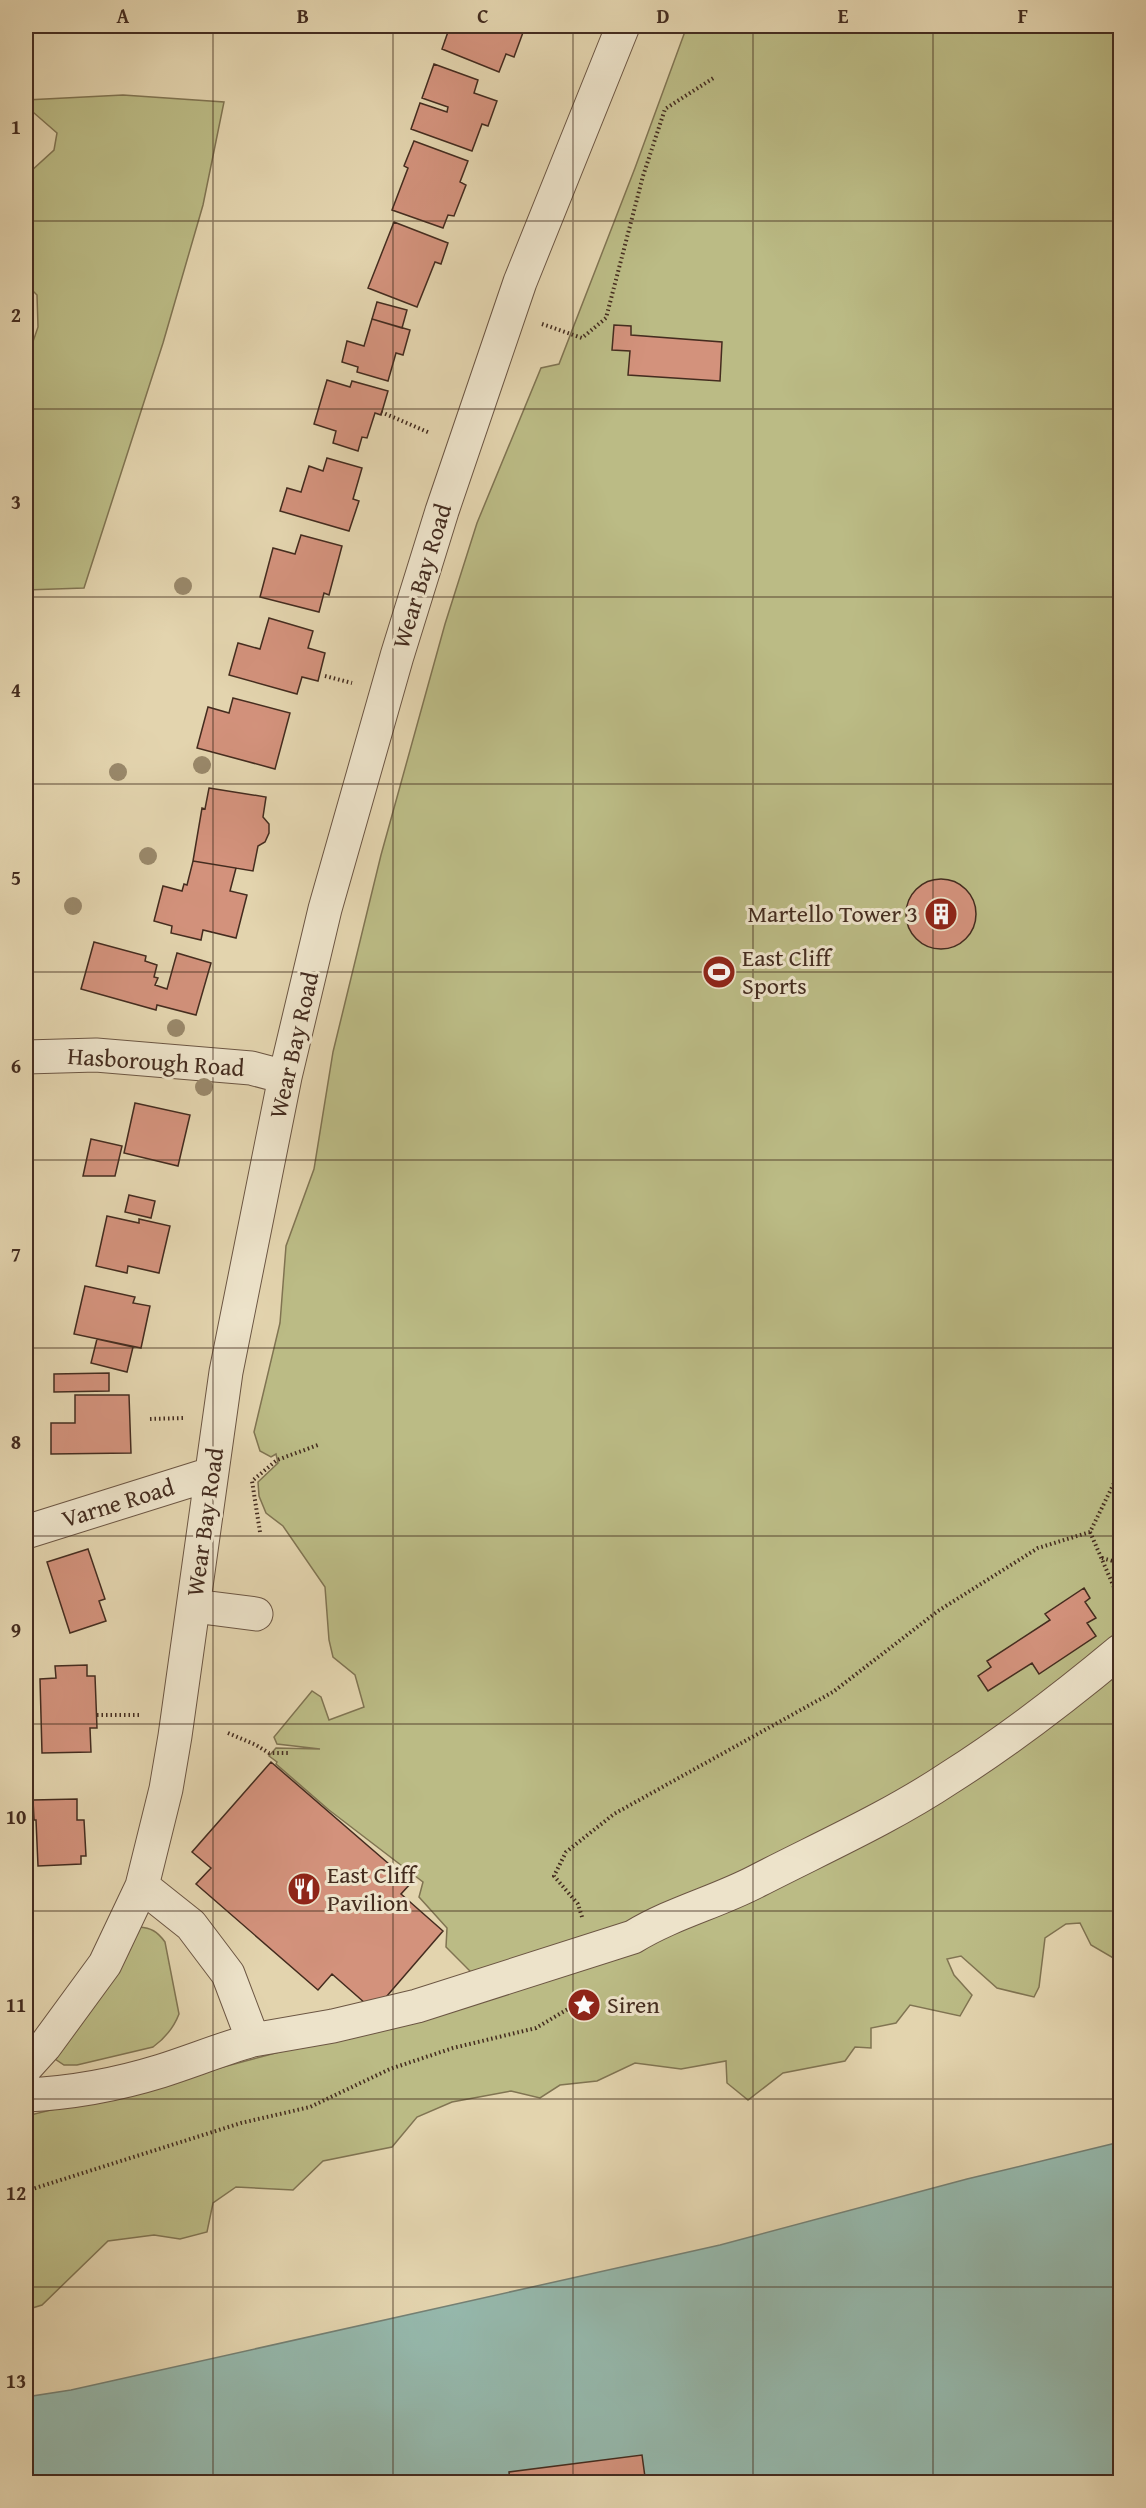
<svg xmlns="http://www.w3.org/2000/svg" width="1146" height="2508" viewBox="0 0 1146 2508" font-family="'Gentium Book Plus',serif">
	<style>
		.green { fill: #bbbb85; stroke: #807452; stroke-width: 1.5 }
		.water { fill: #95b8ac; stroke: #758074; stroke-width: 1.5 }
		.building { fill: #d3927c; stroke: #442c1f; stroke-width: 1.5 }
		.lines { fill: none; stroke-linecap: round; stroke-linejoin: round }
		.minor-casing { stroke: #6c5643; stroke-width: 35 }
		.path { stroke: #442c1f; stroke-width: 4; stroke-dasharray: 1.5 3; stroke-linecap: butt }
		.minor { stroke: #ede3ca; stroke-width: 33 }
		.tree { fill: #99886a }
		.grid { fill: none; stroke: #442c1f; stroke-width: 1.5; stroke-opacity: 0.55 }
		.labels { text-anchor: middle; stroke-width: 6; stroke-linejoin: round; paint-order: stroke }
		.street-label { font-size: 24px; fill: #442c1f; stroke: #ede3ca }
		.poi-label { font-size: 24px; fill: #442c1f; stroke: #ede3ca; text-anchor: start }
		.neatline { fill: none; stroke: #442c1f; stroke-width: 2 }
		.grid-label { font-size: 20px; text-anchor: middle; font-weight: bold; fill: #442c1f }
	</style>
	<rect width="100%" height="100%" fill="#e3d4ae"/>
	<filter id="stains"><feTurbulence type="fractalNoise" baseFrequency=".00333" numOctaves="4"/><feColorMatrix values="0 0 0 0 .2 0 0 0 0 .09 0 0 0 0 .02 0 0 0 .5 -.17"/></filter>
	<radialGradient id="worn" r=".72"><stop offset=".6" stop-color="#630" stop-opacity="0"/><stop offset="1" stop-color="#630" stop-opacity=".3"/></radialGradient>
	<path class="green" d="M687,26h433v1936l-29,-17 -11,-22 -14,1 -21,14 -6,49 -5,10 -37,-9 -36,-32 -14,3 7,16 18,20 -12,21 -50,-11 -14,18 -25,5v20l-16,-1 -10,14 -62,12 -35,27 -21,-17 -1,-22 -45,8 -46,-6 -38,18 -37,4 -20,13 -29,-7 -59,11 -35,15 -25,30 -69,14 -30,29 -57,-3 -23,16 -6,29 -27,7 -26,-4 -46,6 -66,64 -16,5v-194l141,-34 244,-65 64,-41 -29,-29 1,-19 -28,-31 4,-15 -94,-72 -53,-46 1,-2 -8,-6 7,-8 44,1 -43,-5 -3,-7 38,-46 9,6 8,23 35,-13 -9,-32 -22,-18 -4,-17 -4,-53 -42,-61 -17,-13 -7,-17 -1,-14 20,-19 -2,-9 -5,3 -11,-6 -6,-19 26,-109 6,-77 28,-77 19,-117 48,-197 64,-231 32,-101 64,-155 18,-4 76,-196z
		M123,95l101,7 -21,103 -40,138 -79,245 -58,2v-228l12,-35 -1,-32 -11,-11v-112l5,-1 23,-21 3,-17 -31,-27v-6z
		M139,1927c12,1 18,4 26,15l14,72c-5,13 -15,25 -26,33l-76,18h-13l-9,-6z"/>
	<path class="water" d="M1120,2142v340h-1094v-85l45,-7 649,-145 247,-66z"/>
	<path class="building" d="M450,26h19l13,4 1,-4 42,1 -11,30 -8,-3 -7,18 -57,-23z
		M434,64l44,16 -4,13 23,8 -9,25 -6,-2 -10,27 -61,-22 9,-26 27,9 1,-5 -26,-9z
		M414,141l54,20 -8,21 6,3 -12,31 -6,-1 -5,13 -51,-18 16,-42 -4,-2z
		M394,222l54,21 -7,21 -6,-2 -18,45 -49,-19z
		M377,302l30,8 -5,18 -30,-9z
		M372,319l38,11 -7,25 -7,-2 -8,28 -31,-9 1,-5 -16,-5 5,-21 17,5z
		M614,325l17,1v9l91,7 -2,39 -92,-6 2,-24 -18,-1z
		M327,380l23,7 2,-6 36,10 -7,24 -6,-2 -8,25 -5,-1 -4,14 -25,-8 3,-12 -22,-7z
		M327,458l35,10 -9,31 6,2 -10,30 -69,-20 7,-23 14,4 8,-26 14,5z
		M301,535l41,11 -13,49 -5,-2 -5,19 -59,-15 13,-49 22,6z
		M269,618l44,13 -5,17 17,5 -7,28 -16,-4 -5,17 -68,-19 9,-32 22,6z
		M233,698l57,15 -15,56 -78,-21 11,-41 21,6z
		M209,788l57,9 -3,20 6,7v9l-4,9 -7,4 -5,25 -60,-10 9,-53 3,1z
		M193,861l43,7 -6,23 17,4 -11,43 -33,-8 -2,10 -30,-7 1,-7 -18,-5 9,-35 19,5 2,-7 3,1z
		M906 914a35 35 0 1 1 70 0a35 35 0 1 1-70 0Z
		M94,942l52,14 -1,5 12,4 -3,12 4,1 -3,7 12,4 10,-36 34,10 -15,52 -39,-10 -1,5 -75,-21z
		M135,1103l55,12 -12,51 -54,-13z
		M91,1139l31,7 -7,30h-32z
		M129,1195l26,6 -4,17 -26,-6z
		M107,1216l32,7v-4l31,7 -11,47 -31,-7 -1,7 -31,-7z
		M85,1286l50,11 -2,6 17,3 -9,42 -67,-14z
		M97,1339l36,8 -6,25 -36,-9z
		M109,1373v18l-55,1v-18z
		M75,1395h54l2,58 -80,1v-31h24z
		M88,1549l17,50 -6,2 7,20 -36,12 -23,-71z
		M1084,1588l6,10 -5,4 11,16 -9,5 9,13 -57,38 -7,-11 -44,28 -10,-15 13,-9 -4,-6 63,-41 -5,-6z
		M87,1665v11h8l2,52h-7l1,24 -49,1 -2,-74 16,-1 -1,-12z
		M271,1762l140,121 -10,11 42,37 -69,80 -42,-37 -14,16 -122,-106 15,-16 -19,-16z
		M77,1799v21h7l2,36h-5v8l-43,2 -2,-46h-2l-1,-20z
		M642,2455l3,22 -42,5h-93l-1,-10z"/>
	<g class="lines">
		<defs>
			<path id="minor" d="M26,1057l70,-2 155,13 34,9
				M26,1532l185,-58
				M194,1606l62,8
				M142,1886l49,39 37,49 25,66 80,-14 84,-20 216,-69c39,-24 84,-35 124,-56 64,-33 132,-63 192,-103 60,-38 117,-82 171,-127
				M26,2067l19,-21 60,-82 37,-78 24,-97 9,-53 51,-364 59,-295 40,-168 72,-253 45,-145 78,-229 103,-256
				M26,2095c44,-2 93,-11 135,-24 31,-10 61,-22 92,-31"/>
		</defs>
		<use href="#minor" class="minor-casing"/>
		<path class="path" d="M542,324l40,14 24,-20 37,-142 22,-67 50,-32
			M381,412l49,21
			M325,676l27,7
			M1117,1018v-21l3,-11
			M150,1419l35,-1
			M260,1532l-8,-51 25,-21 41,-15
			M1090,1532l30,69
			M1102,1558l18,5
			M97,1715h44
			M228,1733l28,12 13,8h19
			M582,1917l-4,-13 -24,-28 12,-24 48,-38 219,-122 105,-81 100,-63 52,-16 30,-61
			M26,2191l215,-68 69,-16 80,-38 63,-21 83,-20 37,-22 2,-12"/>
		<use href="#minor" class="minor"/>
	</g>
	<g class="tree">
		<circle cx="183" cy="586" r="9"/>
		<circle cx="202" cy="765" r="9"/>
		<circle cx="118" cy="772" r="9"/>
		<circle cx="148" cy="856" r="9"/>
		<circle cx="73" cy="906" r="9"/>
		<circle cx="176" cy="1028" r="9"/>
		<circle cx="204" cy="1087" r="9"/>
	</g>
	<path class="grid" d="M213,26v2456M393,26v2456M573,26v2456M753,26v2456M933,26v2456M26,221h1094M26,409h1094M26,597h1094M26,784h1094M26,972h1094M26,1160h1094M26,1348h1094M26,1536h1094M26,1724h1094M26,1911h1094M26,2099h1094M26,2287h1094"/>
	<defs>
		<symbol id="building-disc" viewBox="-11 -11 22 22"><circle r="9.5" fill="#8f2418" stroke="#ede3ca"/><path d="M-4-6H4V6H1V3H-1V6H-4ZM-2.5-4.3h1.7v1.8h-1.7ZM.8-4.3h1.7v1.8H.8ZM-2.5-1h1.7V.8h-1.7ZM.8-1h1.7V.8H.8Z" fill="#fff"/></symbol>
		<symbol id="stadium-disc" viewBox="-11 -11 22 22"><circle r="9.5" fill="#8f2418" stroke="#ede3ca"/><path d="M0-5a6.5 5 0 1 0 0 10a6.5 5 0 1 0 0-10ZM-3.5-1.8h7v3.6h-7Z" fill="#fff"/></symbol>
		<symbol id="restaurant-disc" viewBox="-11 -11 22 22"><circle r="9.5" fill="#8f2418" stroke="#ede3ca"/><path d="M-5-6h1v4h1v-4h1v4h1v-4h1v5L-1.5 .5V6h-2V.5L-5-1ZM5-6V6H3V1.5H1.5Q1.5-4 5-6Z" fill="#fff"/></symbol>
		<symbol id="sight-disc" viewBox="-11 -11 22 22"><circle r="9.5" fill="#8f2418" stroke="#ede3ca"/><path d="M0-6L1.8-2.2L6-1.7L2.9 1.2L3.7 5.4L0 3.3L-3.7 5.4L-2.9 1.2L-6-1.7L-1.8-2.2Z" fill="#fff"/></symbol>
	</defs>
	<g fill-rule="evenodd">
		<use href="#building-disc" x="922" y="895" width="38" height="38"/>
		<use href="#stadium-disc" x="700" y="953" width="38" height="38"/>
		<use href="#restaurant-disc" x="285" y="1870" width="38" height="38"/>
		<use href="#sight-disc" x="565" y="1986" width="38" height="38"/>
	</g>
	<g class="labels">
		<g class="street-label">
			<text transform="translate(422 576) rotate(-73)" y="8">Wear Bay Road</text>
			<text transform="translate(294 1045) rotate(-77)" y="8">Wear Bay Road</text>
			<text transform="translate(156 1062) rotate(4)" y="8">Hasborough Road</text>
			<text transform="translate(118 1503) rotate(-17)" y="8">Varne Road</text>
			<text transform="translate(205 1522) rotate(-82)" y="8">Wear Bay Road</text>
		</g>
		<g class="poi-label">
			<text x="918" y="922" text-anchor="end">Martello Tower 3</text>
			<text x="742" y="966">East Cliff<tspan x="742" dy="28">Sports</tspan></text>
			<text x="327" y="1883">East Cliff<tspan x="327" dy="28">Pavilion</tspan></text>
			<text x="607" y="2013">Siren</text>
		</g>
	</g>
	<rect width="1146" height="2508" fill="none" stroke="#e3d4ae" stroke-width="66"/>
	<rect x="33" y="33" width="1080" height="2442" class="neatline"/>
	<g class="grid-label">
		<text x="123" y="23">A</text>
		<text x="303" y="23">B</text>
		<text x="483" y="23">C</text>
		<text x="663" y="23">D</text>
		<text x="843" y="23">E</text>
		<text x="1023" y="23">F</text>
		<text x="16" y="134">1</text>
		<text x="16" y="322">2</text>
		<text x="16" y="509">3</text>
		<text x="16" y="697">4</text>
		<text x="16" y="885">5</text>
		<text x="16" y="1073">6</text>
		<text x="16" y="1261">7</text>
		<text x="16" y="1449">8</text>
		<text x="16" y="1637">9</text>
		<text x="16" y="1824">10</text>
		<text x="16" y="2012">11</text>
		<text x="16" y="2200">12</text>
		<text x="16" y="2388">13</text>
	</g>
	<rect width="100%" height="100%" filter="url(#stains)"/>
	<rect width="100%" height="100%" fill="url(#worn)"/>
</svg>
